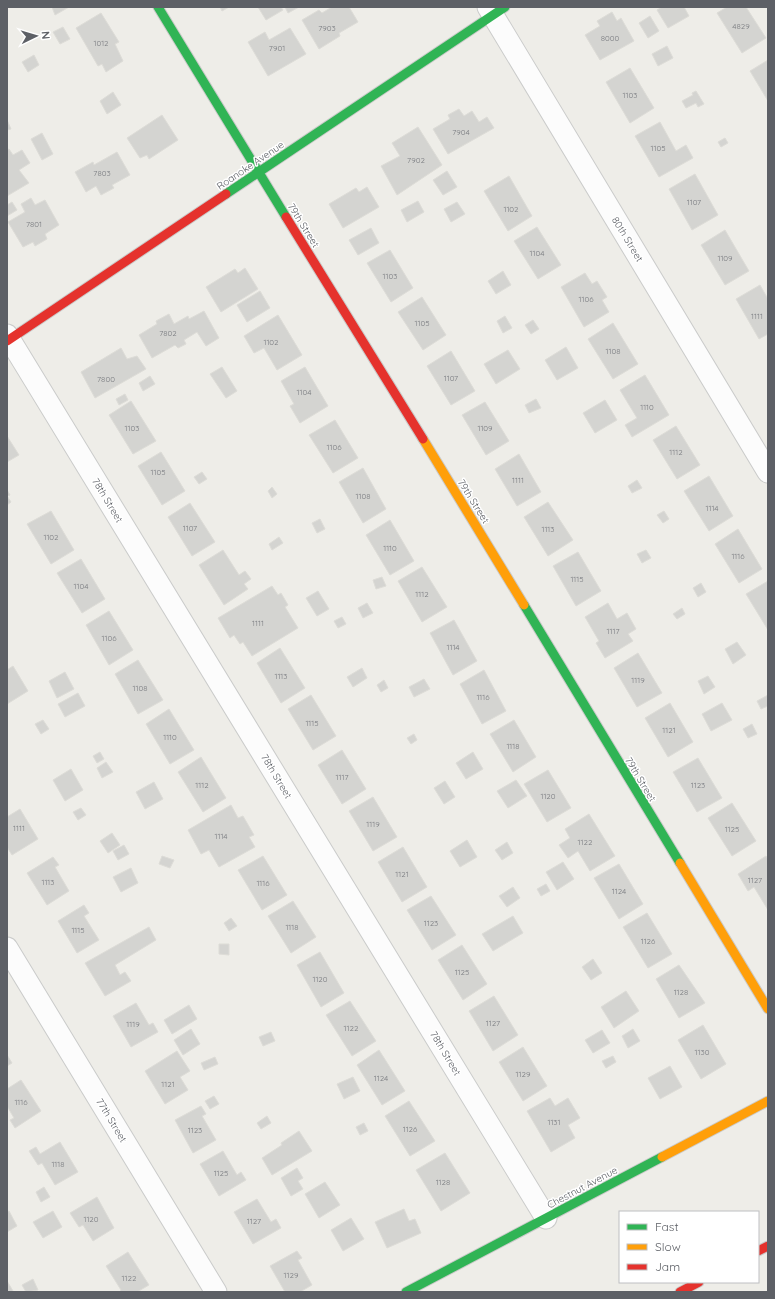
<svg xmlns="http://www.w3.org/2000/svg" width="775" height="1299" viewBox="0 0 775 1299" font-family="Quicksand,sans-serif">
	<style>
		.building { fill: #d4d4d1; stroke: #dddcd7 }
		.lines { fill: none; stroke-linecap: round; stroke-linejoin: round }
		.street-casing { stroke: #cacbca; stroke-width: 23 }
		.fast-casing { stroke: #cacac9; stroke-width: 11 }
		.slow-casing { stroke: #cacac9; stroke-width: 11 }
		.jam-casing { stroke: #cacac9; stroke-width: 11 }
		.street { stroke: #fcfcfc; stroke-width: 21 }
		.fast { stroke: #30b455; stroke-width: 9 }
		.slow { stroke: #ff9f0a; stroke-width: 9 }
		.jam { stroke: #e5322d; stroke-width: 9 }
		.labels { text-anchor: middle; stroke-width: 3; stroke-linejoin: round; paint-order: stroke }
		.number-label { font-size: 8px; fill: #7c7e82 }
		.street-label { font-size: 10px; fill: #5d6066; stroke: #fff }
	</style>
	<rect width="100%" height="100%" fill="#eeede8"/>
	<path class="building" d="M52,7h17l-14,8z
		M220,7h9l-7,4z
		M258,7h23l2,3 -17,10z
		M285,7h14l-11,6z
		M332,7h17l9,15 -19,11 1,3 -21,13 -17,-29 17,-10 3,3z
		M662,7h22l5,9 -21,12 -11,-18z
		M727,7h19l20,31 -24,15 -25,-40z
		M612,12l5,9 4,-3 13,23 -34,19 -15,-25 15,-9 -3,-5z
		M101,13l18,29 -4,2 8,17 -17,11 -4,-8 -4,2 -22,-38z
		M650,16l9,15 -11,7 -9,-15z
		M63,27l7,12 -10,5 -7,-12z
		M290,28l16,26 -38,22 -20,-34 17,-10 4,8z
		M667,46l6,12 -15,8 -6,-12z
		M34,55l5,10 -11,7 -6,-10z
		M768,60v41l-18,-30z
		M630,68l24,40 -24,15 -24,-41z
		M696,91l8,13 -6,3 -2,-4 -10,5 -4,-7 11,-6 -1,-2z
		M113,92l8,13 -14,9 -7,-13z
		M459,109l5,7 8,-5 7,11 8,-5 7,11 -46,26 -15,-25 17,-10 -2,-4z
		M162,115l16,25 -29,19 -2,-4 -7,3 -13,-20z
		M7,120l4,9 -4,1z
		M660,122l16,29 10,-6 7,13 -34,19 -24,-41z
		M418,127l24,38 -45,30 -16,-29 19,-10 -8,-13z
		M42,133l11,21 -11,6 -11,-21z
		M725,138l3,5 -7,4 -3,-5z
		M9,149l4,6 9,-5 8,13 -11,7 10,13 -22,13v-46z
		M117,152l13,23 -18,10 2,3 -13,7 -5,-9 -10,6 -11,-20 18,-10 1,3z
		M447,171l10,16 -14,8 -10,-15z
		M695,174l23,41 -26,15 -23,-41z
		M509,176l23,40 -24,15 -24,-40z
		M367,187l12,20 -36,21 -14,-24 27,-16 3,4z
		M31,198l4,7 10,-5 14,25 -14,9 2,5 -12,7 -2,-4 -10,5 -15,-25 17,-10 -4,-8z
		M418,201l6,11 -17,10 -6,-12z
		M12,202l5,8 -10,6v-11z
		M457,202l8,12 -14,8 -7,-13z
		M537,227l24,38 -23,14 -24,-38z
		M371,228l8,15 -21,12 -9,-15z
		M725,230l24,41 -24,14 -24,-40z
		M390,250l23,38 -22,14 -24,-39z
		M245,268l13,21 -37,23 -15,-25 29,-18 3,4z
		M503,271l8,14 -15,9 -8,-13z
		M585,273l7,11 5,-3 10,16 -5,3 7,12 -25,15 -23,-40z
		M760,285l8,14v35l-9,5 -23,-40z
		M260,291l10,17 -23,14 -10,-17z
		M422,297l24,38 -23,15 -25,-38z
		M204,311l15,27 -13,8 -9,-14 -13,8 2,4 -8,4 -3,-3 -23,13 -13,-23 18,-11 -1,-3 13,-7 5,10 14,-8 1,3z
		M278,315l24,40 -25,15 -13,-22 -10,5 -10,-17z
		M505,316l7,12 -9,5 -6,-12z
		M533,320l6,9 -8,5 -6,-9z
		M613,323l25,41 -25,15 -25,-40z
		M566,347l12,21 -21,12 -12,-20z
		M121,348l6,11 10,-3 9,13 -51,29 -14,-26z
		M508,350l12,19 -24,15 -12,-20z
		M451,351l24,40 -24,14 -24,-39z
		M222,367l15,24 -11,7 -16,-24z
		M305,367l23,39 -28,17 -10,-17 4,-2 -13,-23z
		M645,375l24,40 -37,22 -7,-12 12,-7 -17,-28z
		M150,376l5,8 -12,7 -4,-8z
		M125,394l3,6 -9,5 -3,-6z
		M536,399l5,9 -12,5 -4,-8z
		M605,400l12,20 -22,13 -12,-20z
		M131,401l25,40 -23,13 -24,-39z
		M485,402l24,39 -23,14 -24,-40z
		M335,420l23,38 -25,15 -24,-38z
		M676,426l24,39 -23,14 -24,-39z
		M7,436l12,19 -12,7z
		M161,452l24,39 -23,14 -24,-39z
		M519,454l22,38 -24,14 -22,-37z
		M363,468l23,41 -23,14 -24,-41z
		M202,472l5,7 -8,5 -5,-7z
		M709,476l24,40 -24,15 -25,-40z
		M637,480l5,8 -10,5 -4,-7z
		M272,487l5,7 -5,4 -4,-7z
		M7,490l3,5 -3,1 4,6 -4,3z
		M548,502l25,38 -25,16 -24,-39z
		M190,503l25,39 -23,14 -24,-39z
		M51,511l23,39 -23,14 -24,-40z
		M664,511l5,8 -6,4 -6,-8z
		M320,519l5,10 -8,4 -5,-10z
		M390,520l24,41 -24,14 -24,-40z
		M738,529l24,40 -23,14 -24,-39z
		M279,537l4,6 -11,7 -3,-6z
		M223,550l16,25 6,-4 6,8 -7,5 4,5 -24,16 -25,-40z
		M646,550l5,8 -9,5 -5,-9z
		M578,552l23,39 -25,15 -23,-40z
		M81,559l24,40 -23,14 -25,-40z
		M422,567l25,40 -25,15 -24,-41z
		M382,577l4,9 -10,3 -3,-9z
		M768,581v49l-22,-36z
		M701,583l5,9 -8,5 -5,-9z
		M272,586l6,9 3,-2 7,12 -3,2 13,21 -46,28 -9,-14 -3,2 -6,-9 -4,3 -12,-20z
		M318,591l11,18 -12,7 -11,-18z
		M367,603l6,10 -10,5 -5,-10z
		M608,603l9,16 10,-6 9,16 -8,5 5,7 -28,17 -9,-15 3,-2 -14,-24z
		M682,608l3,6 -8,5 -4,-5z
		M109,611l24,39 -24,15 -23,-40z
		M342,617l4,7 -8,4 -4,-7z
		M454,620l23,41 -24,14 -23,-42z
		M737,642l9,13 -13,9 -8,-15z
		M280,648l25,40 -24,15 -24,-40z
		M638,653l24,40 -25,14 -23,-39z
		M138,660l25,40 -25,14 -23,-40z
		M13,666l15,25 -21,13v-34z
		M362,668l5,10 -14,9 -6,-10z
		M484,670l22,41 -24,13 -22,-40z
		M65,672l9,17 -17,9 -8,-17z
		M708,676l7,11 -11,7 -6,-13z
		M424,679l6,10 -16,8 -5,-10z
		M384,680l4,8 -7,4 -4,-7z
		M78,693l7,13 -20,11 -7,-13z
		M311,695l25,41 -23,14 -25,-41z
		M768,695v11l-7,3 -4,-8z
		M670,703l23,39 -25,15 -23,-39z
		M722,703l10,17 -21,11 -9,-17z
		M169,709l25,41 -24,14 -24,-40z
		M43,720l6,9 -8,5 -6,-10z
		M514,720l22,37 -23,15 -23,-38z
		M752,724l5,10 -9,4 -5,-9z
		M414,734l3,6 -6,4 -4,-6z
		M342,750l24,39 -24,15 -24,-39z
		M100,752l4,7 -7,4 -4,-7z
		M473,752l10,17 -17,10 -10,-16z
		M201,757l25,41 -23,14 -25,-40z
		M698,758l24,40 -25,14 -24,-40z
		M106,762l7,10 -11,6 -5,-10z
		M71,769l12,21 -18,11 -12,-21z
		M548,770l23,38 -24,14 -23,-38z
		M516,780l11,16 -19,12 -11,-17z
		M445,781l10,16 -11,7 -10,-16z
		M154,782l9,17 -18,10 -9,-17z
		M373,797l24,40 -24,14 -24,-40z
		M732,803l24,38 -24,15 -24,-38z
		M231,805l7,13 5,-2 11,19 -5,2 6,10 -36,20 -10,-17 -8,4 -13,-24z
		M81,808l5,7 -8,5 -5,-8z
		M20,809l18,30 -26,16 -5,-8v-30z
		M589,814l26,42 -25,15 -12,-20 -10,7 -9,-13 11,-7 -5,-9z
		M112,833l8,12 -12,8 -8,-12z
		M467,840l10,17 -17,10 -10,-16z
		M507,842l6,11 -11,7 -7,-10z
		M124,845l5,9 -11,6 -5,-9z
		M403,847l24,40 -25,15 -24,-40z
		M162,856l12,4 -4,8 -11,-4z
		M263,856l24,39 -25,15 -24,-40z
		M766,856l2,3v51l-14,-23 -6,4 -10,-17z
		M53,857l6,8 -4,2 14,24 -22,14 -20,-32z
		M563,862l11,17 -17,11 -11,-18z
		M619,864l24,40 -24,15 -25,-41z
		M131,868l7,15 -17,9 -8,-15z
		M546,884l4,7 -9,5 -4,-7z
		M513,887l7,11 -13,9 -8,-11z
		M431,896l25,39 -24,15 -25,-40z
		M293,901l23,36 -25,16 -23,-37z
		M84,905l5,8 -5,3 15,24 -22,13 -19,-32z
		M647,913l25,41 -24,14 -25,-41z
		M513,916l10,17 -30,18 -11,-17z
		M231,918l6,8 -8,5 -5,-8z
		M149,927l7,13 -41,25 5,10 5,-3 6,9 -26,15 -20,-33z
		M219,944h10v11l-10,-1z
		M462,945l25,39 -24,16 -25,-40z
		M320,952l24,41 -23,14 -24,-42z
		M593,959l9,14 -11,7 -9,-13z
		M679,965l26,38 -26,15 -23,-39z
		M626,991l13,20 -25,17 -13,-21z
		M494,996l24,39 -25,16 -24,-40z
		M350,1001l26,40 -24,15 -26,-41z
		M136,1003l13,22 4,-2 5,9 -27,15 -18,-31z
		M189,1005l8,14 -25,15 -8,-14z
		M703,1025l23,39 -25,15 -23,-39z
		M191,1029l9,15 -17,11 -9,-15z
		M633,1029l7,12 -12,7 -6,-12z
		M602,1030l8,13 -17,10 -8,-13z
		M271,1032l4,9 -12,5 -4,-9z
		M523,1047l24,39 -24,15 -24,-39z
		M379,1050l26,41 -23,14 -25,-40z
		M177,1051l13,20 -10,6 8,13 -23,14 -20,-33z
		M7,1055l5,8 -5,3z
		M613,1056l3,6 -10,6 -4,-7z
		M215,1057l3,7 -14,6 -3,-7z
		M670,1066l12,21 -22,12 -12,-21z
		M353,1077l7,14 -16,8 -7,-15z
		M21,1080l20,31 -26,17 -5,-8 4,-2 -7,-12v-17z
		M214,1096l5,8 -9,5 -5,-8z
		M550,1098l5,8 13,-8 12,20 -12,7 7,13 -24,14 -24,-41z
		M409,1101l26,40 -25,15 -25,-40z
		M201,1106l5,8 -4,2 14,24 -23,13 -18,-33z
		M267,1116l4,7 -10,6 -4,-6z
		M364,1123l4,8 -8,4 -4,-8z
		M299,1131l13,20 -40,24 -10,-17 20,-13 -1,-2z
		M60,1142l18,30 -23,13 -13,-22 -4,2 -9,-14 7,-4 4,7z
		M223,1151l14,24 4,-3 5,8 -27,16 -19,-32z
		M445,1153l25,40 -29,18 -25,-41z
		M297,1168l6,10 -5,3 5,8 -12,7 -10,-18z
		M325,1182l15,23 -21,13 -14,-24z
		M44,1187l6,10 -9,5 -5,-10z
		M97,1197l17,31 -21,13 -10,-16 -4,2 -9,-14z
		M257,1199l14,23 5,-3 5,9 -28,16 -19,-32z
		M404,1209l5,12 6,-2 6,14 -34,15 -12,-26z
		M9,1211l8,15 -10,6v-20z
		M53,1211l9,16 -19,11 -10,-16z
		M351,1218l13,21 -21,12 -12,-21z
		M297,1251l5,7 -4,2 14,25 -12,7h-15l-15,-26z
		M128,1252l21,33 -12,7h-18l2,-2 -15,-24z
		M33,1279l5,11 -12,2 -4,-7z
		M7,1281l6,10 -2,1h-4z"/>
	<g class="lines">
		<defs>
			<path id="street" d="M488,7l280,465
				M7,335l539,883
				M7,948l209,344"/>
			<path id="fast" d="M158,7l128,210
				M226,194l279,-187
				M524,605l156,258
				M406,1292l256,-135"/>
			<path id="slow" d="M423,439l101,166
				M680,863l88,146
				M662,1157l106,-56"/>
			<path id="jam" d="M286,217l137,222
				M7,341l219,-147
				M758,1251l10,-5
				M680,1292l19,-10"/>
		</defs>
		<use href="#street" class="street-casing"/>
		<use href="#fast" class="fast-casing"/>
		<use href="#slow" class="slow-casing"/>
		<use href="#jam" class="jam-casing"/>
		<use href="#street" class="street"/>
		<use href="#fast" class="fast"/>
		<use href="#slow" class="slow"/>
		<use href="#jam" class="jam"/>
	</g>
	<g class="labels">
		<g class="number-label">
			<text x="741" y="29">4829</text>
			<text x="327" y="31">7903</text>
			<text x="610" y="41">8000</text>
			<text x="101" y="46">1012</text>
			<text x="277" y="51">7901</text>
			<text x="630" y="98">1103</text>
			<text x="461" y="135">7904</text>
			<text x="658" y="151">1105</text>
			<text x="416" y="163">7902</text>
			<text x="102" y="176">7803</text>
			<text x="694" y="205">1107</text>
			<text x="511" y="212">1102</text>
			<text x="34" y="227">7801</text>
			<text x="537" y="256">1104</text>
			<text x="725" y="261">1109</text>
			<text x="390" y="279">1103</text>
			<text x="586" y="302">1106</text>
			<text x="757" y="319">1111</text>
			<text x="422" y="326">1105</text>
			<text x="168" y="336">7802</text>
			<text x="271" y="345">1102</text>
			<text x="613" y="354">1108</text>
			<text x="451" y="381">1107</text>
			<text x="106" y="382">7800</text>
			<text x="304" y="395">1104</text>
			<text x="647" y="410">1110</text>
			<text x="132" y="431">1103</text>
			<text x="485" y="431">1109</text>
			<text x="334" y="450">1106</text>
			<text x="676" y="455">1112</text>
			<text x="158" y="475">1105</text>
			<text x="518" y="483">1111</text>
			<text x="363" y="499">1108</text>
			<text x="712" y="511">1114</text>
			<text x="190" y="531">1107</text>
			<text x="548" y="532">1113</text>
			<text x="51" y="540">1102</text>
			<text x="390" y="551">1110</text>
			<text x="738" y="559">1116</text>
			<text x="577" y="582">1115</text>
			<text x="81" y="589">1104</text>
			<text x="422" y="597">1112</text>
			<text x="258" y="626">1111</text>
			<text x="613" y="634">1117</text>
			<text x="109" y="641">1106</text>
			<text x="453" y="650">1114</text>
			<text x="281" y="679">1113</text>
			<text x="638" y="683">1119</text>
			<text x="140" y="691">1108</text>
			<text x="483" y="700">1116</text>
			<text x="312" y="726">1115</text>
			<text x="669" y="733">1121</text>
			<text x="170" y="740">1110</text>
			<text x="513" y="749">1118</text>
			<text x="342" y="780">1117</text>
			<text x="202" y="788">1112</text>
			<text x="698" y="788">1123</text>
			<text x="548" y="799">1120</text>
			<text x="373" y="827">1119</text>
			<text x="19" y="831">1111</text>
			<text x="732" y="832">1125</text>
			<text x="221" y="839">1114</text>
			<text x="585" y="845">1122</text>
			<text x="402" y="877">1121</text>
			<text x="755" y="883">1127</text>
			<text x="48" y="885">1113</text>
			<text x="263" y="886">1116</text>
			<text x="619" y="894">1124</text>
			<text x="431" y="926">1123</text>
			<text x="292" y="930">1118</text>
			<text x="78" y="933">1115</text>
			<text x="648" y="944">1126</text>
			<text x="462" y="975">1125</text>
			<text x="320" y="982">1120</text>
			<text x="681" y="995">1128</text>
			<text x="493" y="1026">1127</text>
			<text x="133" y="1027">1119</text>
			<text x="351" y="1031">1122</text>
			<text x="702" y="1055">1130</text>
			<text x="523" y="1077">1129</text>
			<text x="381" y="1081">1124</text>
			<text x="168" y="1087">1121</text>
			<text x="21" y="1105">1116</text>
			<text x="554" y="1125">1131</text>
			<text x="410" y="1132">1126</text>
			<text x="195" y="1133">1123</text>
			<text x="58" y="1167">1118</text>
			<text x="221" y="1176">1125</text>
			<text x="443" y="1185">1128</text>
			<text x="91" y="1222">1120</text>
			<text x="254" y="1224">1127</text>
			<text x="291" y="1278">1129</text>
			<text x="129" y="1281">1122</text>
		</g>
		<g class="street-label">
			<text transform="translate(250 165) rotate(-34)" y="4">Roanoke Avenue</text>
			<text transform="translate(304 225) rotate(58)" y="4">79th Street</text>
			<text transform="translate(628 239) rotate(59)" y="4">80th Street</text>
			<text transform="translate(108 500) rotate(59)" y="4">78th Street</text>
			<text transform="translate(474 501) rotate(58)" y="4">79th Street</text>
			<text transform="translate(277 776) rotate(59)" y="4">78th Street</text>
			<text transform="translate(641 779) rotate(59)" y="4">79th Street</text>
			<text transform="translate(446 1053) rotate(59)" y="4">78th Street</text>
			<text transform="translate(112 1120) rotate(59)" y="4">77th Street</text>
			<text transform="translate(582 1187) rotate(-28)" y="4">Chestnut Avenue</text>
		</g>
	</g>
	<rect width="775" height="1299" fill="none" stroke="#5d6066" stroke-width="16"/>
	<rect x="619" y="1211" width="140" height="72" fill="#ffffff" stroke="#bebfc2"/>
	<rect x="627" y="1224" width="20" height="6" fill="#30b455" stroke="#bebfc2"/>
	<text x="655" y="1231" font-size="12" fill="#5d6066">Fast</text>
	<rect x="627" y="1244" width="20" height="6" fill="#ff9f0a" stroke="#bebfc2"/>
	<text x="655" y="1251" font-size="12" fill="#5d6066">Slow</text>
	<rect x="627" y="1264" width="20" height="6" fill="#e5322d" stroke="#bebfc2"/>
	<text x="655" y="1271" font-size="12" fill="#5d6066">Jam</text>
	<g transform="translate(36 36) rotate(85)" stroke="#ffffff" stroke-width="3" paint-order="stroke">
	<path d="M0-3L7 15L0 10L-7 15Z" fill="#5d6066"/>
	<text y="-6" font-size="11" font-weight="bold" text-anchor="middle" fill="#5d6066">N</text>
	</g>
</svg>
